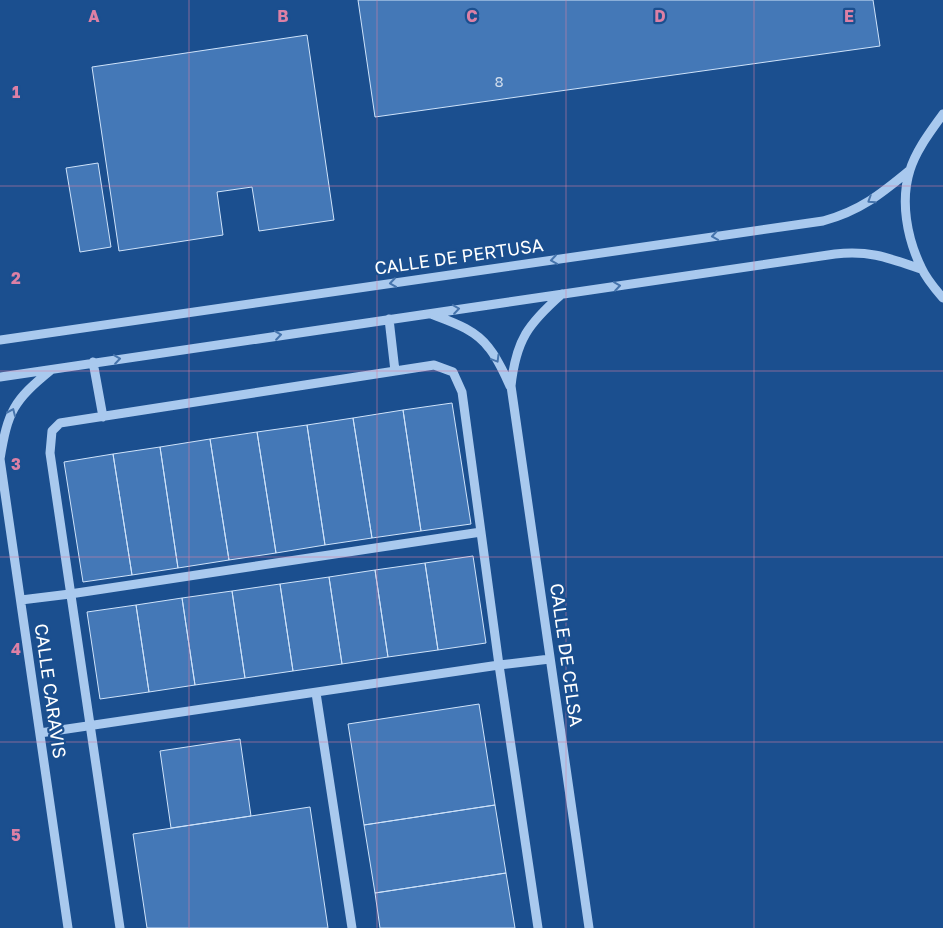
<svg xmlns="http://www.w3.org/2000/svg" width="943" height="928" viewBox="0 0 943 928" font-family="'Golos Text',sans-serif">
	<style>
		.building { fill: #4478b7; stroke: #cfe3fa }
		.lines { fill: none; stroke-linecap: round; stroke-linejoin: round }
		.minor { stroke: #a9c9ee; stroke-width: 9 }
		.oneway { stroke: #4674ac }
		.grid { fill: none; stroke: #dd80a5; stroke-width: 1; stroke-opacity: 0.55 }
		.labels { text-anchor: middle; stroke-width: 4.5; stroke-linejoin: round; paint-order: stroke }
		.number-label { font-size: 15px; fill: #d0dded }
		.street-label { font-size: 18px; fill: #fff; stroke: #1b4f8f }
		.grid-label { font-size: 16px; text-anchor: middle; font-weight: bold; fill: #dd80a5; stroke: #1b4f8f; stroke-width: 4.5; stroke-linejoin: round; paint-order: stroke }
	</style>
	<rect width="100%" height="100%" fill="#1b4f8f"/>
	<path class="building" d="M358,0h515l7,46 -505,71z
		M307,35l27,185 -75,11 -7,-44 -35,5 6,43 -104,16 -27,-184z
		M98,163l13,84 -31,5 -14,-84z
		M452,403l19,121 -50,7 -18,-121z
		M403,410l18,121 -49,7 -19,-120z
		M353,418l19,120 -47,7 -18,-120z
		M307,425l18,120 -49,8 -19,-121z
		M257,432l19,121 -47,7 -19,-121z
		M210,439l19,121 -51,8 -18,-121z
		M160,447l18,121 -46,7 -19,-121z
		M113,454l19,121 -49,7 -19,-120z
		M473,556l13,87 -48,7 -13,-87z
		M425,563l13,87 -50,7 -13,-87z
		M375,570l13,87 -46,7 -13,-87z
		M329,577l13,87 -49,7 -13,-87z
		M280,584l13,87 -48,7 -13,-87z
		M232,591l13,87 -50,7 -13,-87z
		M182,598l13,87 -46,7 -13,-87z
		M136,605l13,87 -49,7 -13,-87z
		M479,704l16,101 -131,20 -16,-101z
		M240,739l11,77 -80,12 -11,-77z
		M495,805l11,68 -131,20 -11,-68z
		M310,807l18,121h-181l-14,-94z
		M506,873l9,55h-135l-5,-35z"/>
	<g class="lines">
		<path class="minor" d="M943,114c-12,17 -27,36 -33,56 -10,31 -3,68 11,97 5,11 14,22 22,31
			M562,294c-34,30 -46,46 -51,92l78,542
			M431,314c21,8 44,15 58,34 9,11 15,25 21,38
			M389,319l6,52
			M0,340l823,-119c37,-10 58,-27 87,-51
			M93,362l10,55
			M0,377l835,-123c35,-4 54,4 86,15
			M0,459l68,469
			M0,459c8,-48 13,-58 51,-89
			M21,600l49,-6 411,-62
			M316,693l36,235
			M40,733l459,-68 51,-6
			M120,928l-70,-475 2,-22 8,-8 374,-58 19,7 9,20 37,273 39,263"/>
	</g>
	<defs><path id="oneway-chevron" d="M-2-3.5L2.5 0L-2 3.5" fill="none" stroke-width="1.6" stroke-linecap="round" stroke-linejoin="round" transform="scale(1.25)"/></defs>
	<g class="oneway">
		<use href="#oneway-chevron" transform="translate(871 200) rotate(147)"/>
		<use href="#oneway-chevron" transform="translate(715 236) rotate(172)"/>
		<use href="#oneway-chevron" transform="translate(554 260) rotate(172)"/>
		<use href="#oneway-chevron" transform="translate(393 283) rotate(172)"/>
		<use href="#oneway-chevron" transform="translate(617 286) rotate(-8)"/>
		<use href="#oneway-chevron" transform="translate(456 309) rotate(-8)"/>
		<use href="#oneway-chevron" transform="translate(278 335) rotate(-8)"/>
		<use href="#oneway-chevron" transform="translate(117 359) rotate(-8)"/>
		<use href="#oneway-chevron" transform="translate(496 359) rotate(59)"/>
		<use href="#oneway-chevron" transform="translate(12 412) rotate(-66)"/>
	</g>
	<path class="grid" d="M189,0v928M377,0v928M566,0v928M754,0v928M0,186h943M0,371h943M0,557h943M0,742h943"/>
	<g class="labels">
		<g class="number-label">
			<text x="499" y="87">8</text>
		</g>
		<g class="street-label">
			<text transform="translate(459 257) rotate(-8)" y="6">CALLE DE PERTUSA</text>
			<text transform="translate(566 655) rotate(82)" y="6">CALLE DE CELSA</text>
			<text transform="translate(50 691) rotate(82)" y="6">CALLE CARAVIS</text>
		</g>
	</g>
	<g class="grid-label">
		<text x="94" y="22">A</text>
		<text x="283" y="22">B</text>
		<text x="472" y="22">C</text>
		<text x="660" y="22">D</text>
		<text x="849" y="22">E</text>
		<text x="16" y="98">1</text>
		<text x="16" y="284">2</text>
		<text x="16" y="470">3</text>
		<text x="16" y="655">4</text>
		<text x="16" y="841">5</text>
	</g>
</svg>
